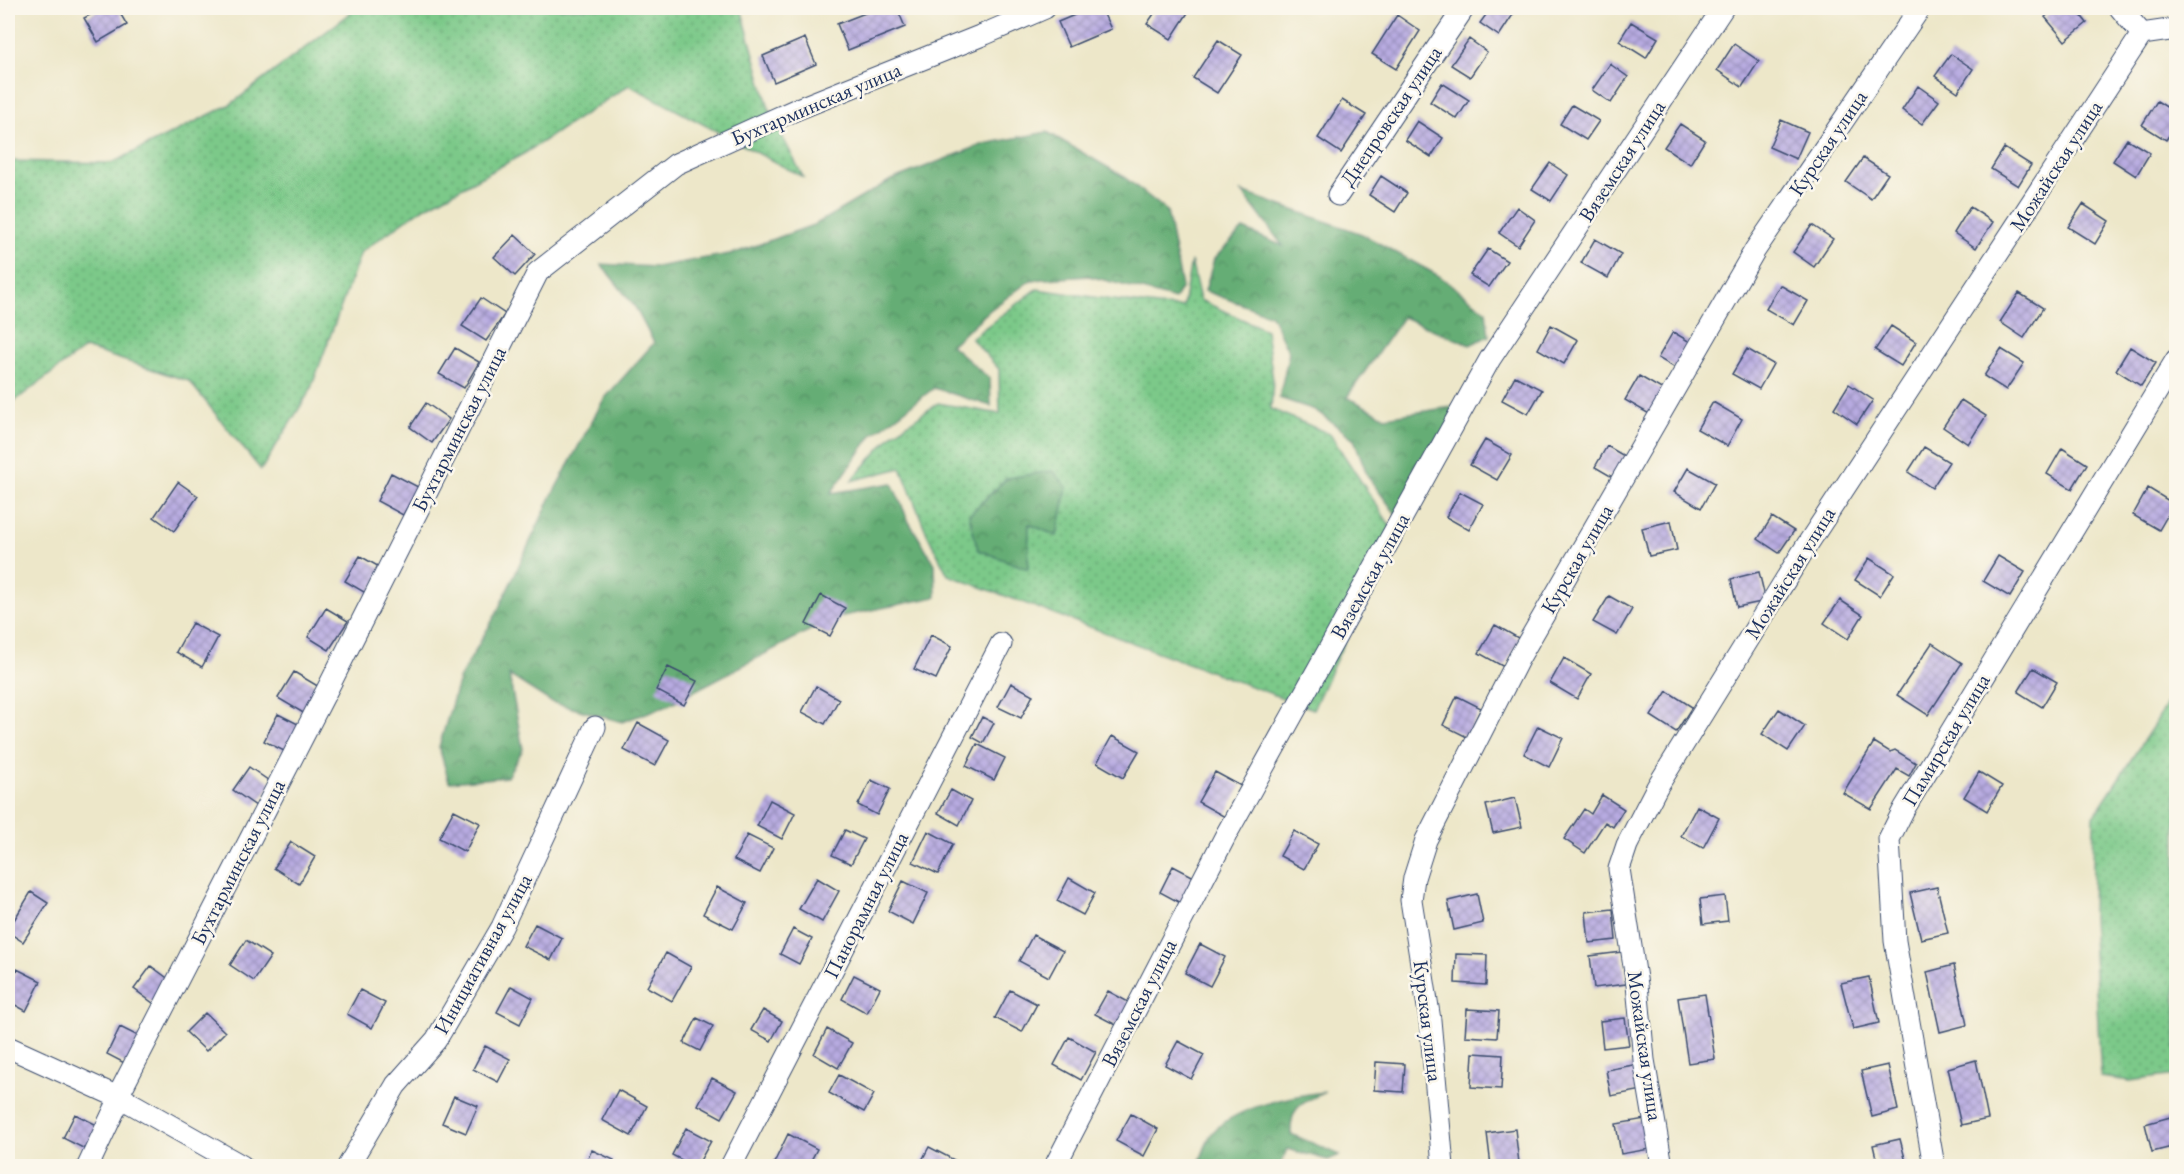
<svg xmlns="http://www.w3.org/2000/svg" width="2184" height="1174" viewBox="0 0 2184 1174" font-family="'EB Garamond',serif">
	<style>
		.grass { fill: url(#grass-dots); stroke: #4c7c74; stroke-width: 1.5 }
		.forest { fill: url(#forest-crowns); stroke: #406e6a; stroke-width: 1.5 }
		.building { fill: url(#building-cross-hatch) }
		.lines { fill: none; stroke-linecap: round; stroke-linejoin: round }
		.street-casing { stroke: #3a4b6e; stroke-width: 23 }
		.street { stroke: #fff; stroke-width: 21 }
		.labels { text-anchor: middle; stroke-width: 5; stroke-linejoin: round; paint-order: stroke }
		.street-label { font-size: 21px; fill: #1b2f5e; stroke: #fbf7ec }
	</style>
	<defs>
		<pattern id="grass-dots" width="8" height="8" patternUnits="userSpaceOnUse" patternTransform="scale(1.5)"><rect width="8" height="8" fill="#7cc989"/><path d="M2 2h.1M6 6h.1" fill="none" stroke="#65a473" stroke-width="1.8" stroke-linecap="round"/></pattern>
		<pattern id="forest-crowns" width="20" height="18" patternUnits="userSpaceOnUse" patternTransform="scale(1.5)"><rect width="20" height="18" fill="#65ad75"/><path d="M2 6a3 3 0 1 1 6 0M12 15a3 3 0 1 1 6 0" fill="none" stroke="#528d63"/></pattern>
		<pattern id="building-cross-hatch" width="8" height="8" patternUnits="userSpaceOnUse" patternTransform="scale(1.5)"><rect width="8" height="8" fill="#b8abe1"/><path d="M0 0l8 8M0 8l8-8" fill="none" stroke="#958cba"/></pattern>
	</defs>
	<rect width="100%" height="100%" fill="#fbf7ec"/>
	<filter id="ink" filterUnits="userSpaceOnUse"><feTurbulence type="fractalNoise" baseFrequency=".0167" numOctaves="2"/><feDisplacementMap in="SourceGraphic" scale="12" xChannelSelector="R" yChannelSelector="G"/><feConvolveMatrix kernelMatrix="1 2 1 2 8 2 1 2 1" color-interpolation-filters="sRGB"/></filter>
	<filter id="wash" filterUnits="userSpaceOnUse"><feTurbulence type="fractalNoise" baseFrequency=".008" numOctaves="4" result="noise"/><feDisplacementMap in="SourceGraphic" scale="24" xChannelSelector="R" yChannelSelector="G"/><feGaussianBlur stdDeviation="1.35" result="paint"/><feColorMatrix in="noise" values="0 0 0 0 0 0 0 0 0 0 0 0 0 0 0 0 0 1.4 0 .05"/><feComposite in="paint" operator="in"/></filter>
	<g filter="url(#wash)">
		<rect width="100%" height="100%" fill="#ede7c9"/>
		<path class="grass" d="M354,8h387l29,104 33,65 -174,-92 -104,68 -106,58 -58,41 -51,139 -49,79 -72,-89 -104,-33 -77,58v-245l104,2 119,-59 117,-89z
			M1191,261l9,39 66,30 7,50 -2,29 59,25 63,96 -7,23 -73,156 -365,-134 -21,-41 -26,-66 -50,13 43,-48 44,-30 62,11 -1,-45 -28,-31 66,-49 120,17 26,1z
			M2176,684v391l-46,6 -29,-4 -9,-160 2,-101 63,-96z"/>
		<path class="forest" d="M1047,132l76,44 44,35 15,76 -7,12 -86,-23 -58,4 -41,30 -39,35 39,34 1,27 -57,-18 -62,47 -41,58 61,-10 17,39 26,42 1,33 -103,21 -165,87 -46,17 -71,-20 -42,-27 14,74 -16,28 -58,5 -10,-35 20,-68 37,-65 56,-119 52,-96 50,-56 -19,-36 -34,-43 55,3 79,-14 81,-29 75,-44 93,-36z
			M1242,192l120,42 77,42 47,35 3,25 -19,9 -67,-28 -56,80 38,20 81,-12 -65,116 -33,-44 -14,-38 -39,-29 -36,-12 10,-45 -18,-38 -66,-24 9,-32 29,-30 40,17z
			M1053,471l14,16 -10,49 -28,-12 -1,45 -50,-19 -9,-35 38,-37z
			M1325,1092c-23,11 -35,14 -34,42l49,21 -12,5 -41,-11 -7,17h-82c4,-9 7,-21 12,-30 19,-28 84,-41 115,-44z"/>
		<g id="blocks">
			<path class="building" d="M103,8h14l10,17 -29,17 -14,-24z
				M878,8h19l8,19 -57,23 -11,-26z
				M928,8h24l-20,8z
				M1091,8h10l10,21 -42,18 -11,-25z
				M1158,8h33l-20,31 -24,-15z
				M1491,8h21l4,2 -17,26 -19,-13z
				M2056,8h19l12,15 -22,18 -20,-24z
				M1397,15l23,16 -24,38 -24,-15z
				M1631,22l27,16 -12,20 -27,-17z
				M805,38l11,26 -42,18 -11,-26z
				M1469,39l18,13 -17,25 -19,-12z
				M1218,40l24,15 -25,38 -24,-15z
				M1734,44l25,17 -17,26 -25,-17z
				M1951,54l22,15 -15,23 -23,-16z
				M1610,64l18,13 -17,26 -19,-13z
				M1442,83l27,17 -12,19 -27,-17z
				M1918,86l21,15 -17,23 -20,-14z
				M1342,100l24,15 -25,38 -23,-15z
				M2157,101l19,12v12l-10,15 -24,-15z
				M1572,105l27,16 -13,19 -26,-16z
				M1781,120l27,12 -12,27 -27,-12z
				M1417,121l26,17 -12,19 -26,-17z
				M1680,124l25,16 -15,24 -26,-17z
				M2127,139l23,14 -14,23 -23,-15z
				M2004,148l27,17 -13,21 -27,-17z
				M1863,158l25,16 -17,25 -25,-17z
				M1550,163l18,12 -17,26 -19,-12z
				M1381,176l26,17 -12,19 -26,-17z
				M2083,204l26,17 -14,23 -27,-17z
				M1517,207l18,13 -17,26 -19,-13z
				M1970,207l23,15 -17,26 -22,-15z
				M1812,225l21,14 -19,28 -21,-15z
				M515,235l20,19 -20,22 -21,-19z
				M1595,239l26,15 -13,24 -27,-15z
				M1488,249l19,12 -18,26 -19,-12z
				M1780,285l28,16 -14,24 -28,-16z
				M2019,293l24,15 -19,30 -24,-16z
				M481,298l24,16 -19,27 -24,-15z
				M1551,325l27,15 -14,24 -26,-15z
				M1891,326l25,16 -15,24 -26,-16z
				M1673,332l24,14 -15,26 -24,-14z
				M2130,347l26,16 -15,23 -25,-16z
				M455,348l24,14 -15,26 -25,-14z
				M1747,349l26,15 -14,25 -27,-15z
				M2001,349l23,14 -18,27 -22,-14z
				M1515,376l27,14 -14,24 -26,-14z
				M1639,376l26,15 -14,24 -26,-15z
				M1849,384l24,16 -16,24 -23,-16z
				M1961,400l25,16 -18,28 -25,-17z
				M1713,402l29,17 -15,27 -30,-17z
				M426,403l23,16 -17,24 -22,-16z
				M1485,440l27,15 -15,25 -27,-15z
				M1607,446l24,14 -12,21 -24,-14z
				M1924,447l25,15 -17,26 -24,-16z
				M2062,448l25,16 -15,25 -25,-15z
				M1688,468l27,15 -14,25 -27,-16z
				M391,473l27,14 -15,28 -26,-14z
				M178,482l20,14 -24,35 -20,-14z
				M2148,488l26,16 -15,26 -26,-15z
				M1460,492l23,12 -14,26 -23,-13z
				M1772,517l22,14 -15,22 -21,-14z
				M1671,521l6,29 -28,6 -7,-28z
				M360,556l23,13 -14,26 -24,-14z
				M1998,556l27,16 -15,25 -27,-16z
				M1869,558l25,16 -14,22 -25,-16z
				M1759,572l7,29 -29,6 -6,-28z
				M821,595l24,13 -15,28 -24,-12z
				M1609,596l23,13 -15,26 -24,-13z
				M1840,600l23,15 -15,24 -24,-16z
				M326,608l22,13 -19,29 -21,-13z
				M192,623l26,14 -16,30 -26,-15z
				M1495,625l25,14 -16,28 -25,-14z
				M931,635l21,11 -16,33 -22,-10z
				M1932,643l30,20 -34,52 -31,-20z
				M1564,658l27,16 -14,25 -27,-16z
				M668,667l29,14 -13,24 -28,-15z
				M2033,668l24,14 -15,25 -24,-15z
				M294,672l27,16 -16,26 -27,-16z
				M1011,683l22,12 -12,23 -23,-11z
				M816,686l23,13 -14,25 -23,-12z
				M1667,691l25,16 -16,25 -25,-16z
				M1457,696l24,12 -14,29 -24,-12z
				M1779,709l26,17 -17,25 -26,-17z
				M278,714l26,13 -14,27 -26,-13z
				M982,717l12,6 -11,20 -11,-6z
				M638,723l31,17 -14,26 -31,-16z
				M1538,726l25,12 -14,29 -25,-13z
				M1112,736l27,15 -16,27 -26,-15z
				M1874,742l16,10 5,-2 21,13 -7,13 -12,-7 -26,40 -28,-16z
				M977,744l28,14 -11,22 -28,-14z
				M249,767l23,16 -16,23 -23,-16z
				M1215,772l26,14 -16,31 -27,-15z
				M1979,772l23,14 -15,25 -23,-14z
				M871,780l19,9 -13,26 -19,-10z
				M951,790l20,11 -12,24 -21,-12z
				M1602,795l22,14 -11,18 -8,-5 -20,31 -21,-14 20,-30 7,5z
				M1515,798l7,29 -29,6 -7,-28z
				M770,800l25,13 -13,26 -25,-13z
				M1697,806l22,12 -16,30 -22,-12z
				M454,810l26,13 -15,29 -26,-14z
				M845,830l19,9 -13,25 -19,-9z
				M928,831l25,13 -15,30 -25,-12z
				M1294,831l24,13 -14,25 -24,-13z
				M747,835l26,13 -13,25 -26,-13z
				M291,842l24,15 -16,27 -25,-16z
				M1173,866l27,14 -14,26 -26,-14z
				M817,878l22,13 -17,31 -23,-13z
				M1069,878l26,15 -12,22 -26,-14z
				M903,881l25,12 -15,31 -25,-13z
				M717,887l30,16 -14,26 -30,-15z
				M1937,887l11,46 -27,6 -11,-46z
				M31,892l17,11 -25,39 -15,-10v-2z
				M1477,894l6,29 -29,7 -6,-29z
				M1725,896l3,25 -25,3 -3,-25z
				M1613,909l3,31 -27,3 -3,-31z
				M535,924l27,14 -11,22 -28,-14z
				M793,929l19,10 -13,25 -19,-10z
				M1033,935l30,16 -14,26 -30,-16z
				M246,940l25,16 -17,25 -24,-16z
				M1200,944l25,13 -15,29 -25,-13z
				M1622,952l4,32 -32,4 -4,-32z
				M666,953l25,14 -19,34 -25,-14z
				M1456,954l31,1 -1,30 -31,-2z
				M1954,965l13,60 -27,7 -13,-60z
				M151,966l23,17 -17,23 -23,-17z
				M17,969l24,12 -15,30 -18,-10v-14z
				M854,975l26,13 -13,25 -25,-14z
				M1869,977l10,46 -26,6 -12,-46z
				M511,986l22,12 -13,26 -23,-12z
				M360,990l25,13 -13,25 -25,-14z
				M1010,990l27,14 -15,28 -27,-14z
				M1108,991l24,13 -12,23 -25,-13z
				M1705,994l10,65 -27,4 -10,-65z
				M1467,1009l32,2 -2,27 -32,-2z
				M763,1010l19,11 -11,20 -20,-11z
				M205,1013l20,19 -19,19 -20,-19z
				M697,1018l16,8 -13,25 -16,-8z
				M1625,1018l4,27 -26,3 -3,-27z
				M120,1027l24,12 -14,27 -23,-12z
				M827,1029l25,14 -14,25 -24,-14z
				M1069,1037l27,15 -15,28 -27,-15z
				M1178,1041l26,14 -13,24 -26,-14z
				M485,1046l25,13 -12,23 -25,-13z
				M1473,1053l30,2 -2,34 -30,-2z
				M1976,1060l12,59 -27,6 -13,-57z
				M1376,1062l29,2 -2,28 -29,-2z
				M1639,1064l4,26 -32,6 -5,-26z
				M1888,1065l10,45 -26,7 -11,-46z
				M839,1075l35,19 -10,18 -35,-19z
				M712,1078l25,13 -15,27 -24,-13z
				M618,1090l29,16 -16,30 -29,-16z
				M454,1096l24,10 -12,27 -24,-10z
				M75,1114l24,12 -12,24 -24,-12z
				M1131,1114l27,15 -14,27 -28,-15z
				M2174,1116l2,9v21l-24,6 -7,-28z
				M1645,1119l5,30 -29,5 -5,-30z
				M686,1128l25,13 -14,25h-4l-21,-11z
				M1515,1129l4,34 -28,3 -4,-33z
				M788,1134l29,15 -9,17h-27l-7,-3z
				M1900,1139l7,27h-29l-5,-21z
				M929,1147l27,14 -3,5h-34z
				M592,1150l22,10 -3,6h-27z"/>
		</g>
	</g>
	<g filter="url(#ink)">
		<use href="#blocks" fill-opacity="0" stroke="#3a4b6e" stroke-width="1.5"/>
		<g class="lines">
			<defs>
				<path id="street" d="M2120,8l22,26
					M2142,34l34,-5
					M1338,195l126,-187
					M8,1047l112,51 -32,68
					M242,1166l-124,-70 212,-412 208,-412 138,-108 119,-54 190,-76 60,-26
					M348,1166l48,-81 40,-45 66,-113 93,-200
					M731,1166l270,-522
					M1055,1166l172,-333 263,-474 233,-351
					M1443,1166l-13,-146 -19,-120 3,-22 12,-38 93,-182 236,-408 165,-242
					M1662,1166l-18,-106 -7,-75 -18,-116 8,-24 30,-58 150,-242 335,-511
					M1934,1166l-39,-225 -6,-102 15,-30 272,-449"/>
			</defs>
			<use href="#street" class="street-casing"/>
			<use href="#street" class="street"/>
		</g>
	</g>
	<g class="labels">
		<g class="street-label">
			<text transform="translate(816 104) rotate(-23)" y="7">Бухтарминская улица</text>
			<text transform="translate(1391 116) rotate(-56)" y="7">Днепровская улица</text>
			<text transform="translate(1828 143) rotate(-56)" y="7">Курская улица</text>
			<text transform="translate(1622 161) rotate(-57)" y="7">Вяземская улица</text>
			<text transform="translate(2056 166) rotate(-57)" y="7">Можайская улица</text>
			<text transform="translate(459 429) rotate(-63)" y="7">Бухтарминская улица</text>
			<text transform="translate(1577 559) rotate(-60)" y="7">Курская улица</text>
			<text transform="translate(1790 573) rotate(-58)" y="7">Можайская улица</text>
			<text transform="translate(1370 576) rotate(-61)" y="7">Вяземская улица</text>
			<text transform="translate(1946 740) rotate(-59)" y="7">Памирская улица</text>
			<text transform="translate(238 862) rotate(-63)" y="7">Бухтарминская улица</text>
			<text transform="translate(866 905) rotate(-63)" y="7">Панорамная улица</text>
			<text transform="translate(483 954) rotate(-61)" y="7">Инициативная улица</text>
			<text transform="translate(1139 1003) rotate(-63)" y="7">Вяземская улица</text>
			<text transform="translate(1428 1021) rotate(83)" y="7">Курская улица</text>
			<text transform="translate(1645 1046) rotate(82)" y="7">Можайская улица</text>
		</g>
	</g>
	<rect width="2184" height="1174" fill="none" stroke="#fbf7ec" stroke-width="30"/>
</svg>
